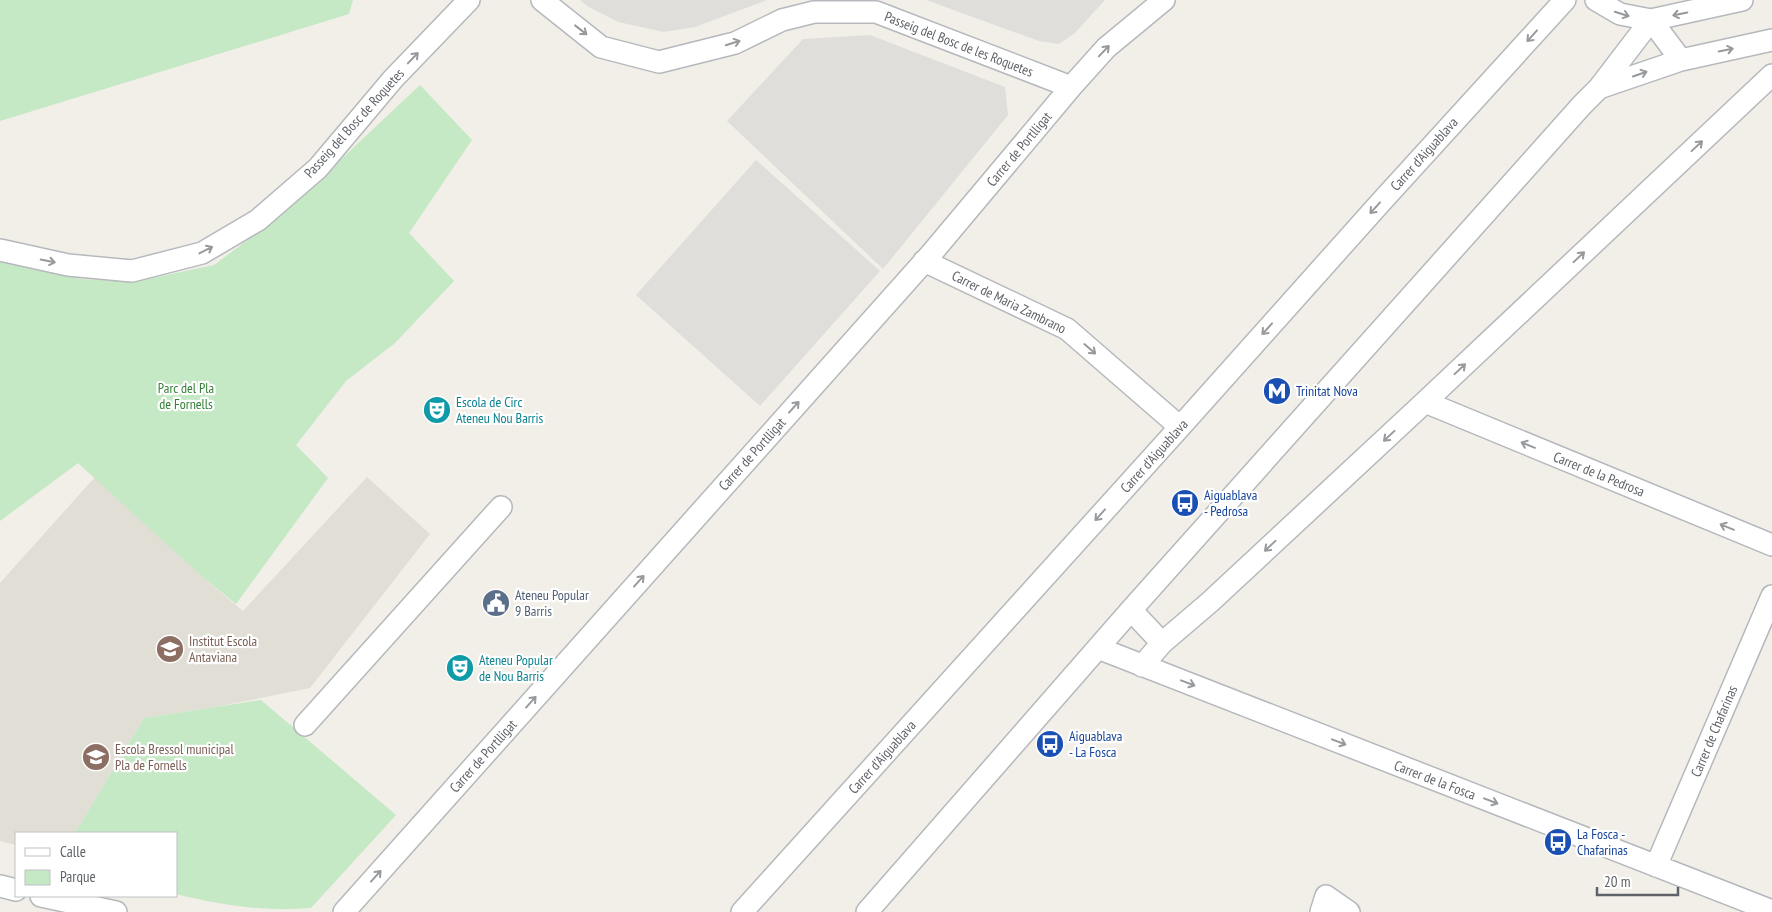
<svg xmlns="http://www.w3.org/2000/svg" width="1772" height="912" viewBox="0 0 1772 912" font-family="'PT Sans Narrow',sans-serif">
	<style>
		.industrial { fill: #e0deda }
		.education { fill: #e1ded6 }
		.green { fill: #c5e8c5 }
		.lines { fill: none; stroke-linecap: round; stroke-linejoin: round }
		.minor-casing { stroke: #b5b8bc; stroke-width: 24 }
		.minor { stroke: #fff; stroke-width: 21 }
		.oneway { stroke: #979a9d }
		.labels { text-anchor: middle; stroke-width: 4.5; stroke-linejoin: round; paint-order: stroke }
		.street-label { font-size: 14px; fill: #5f6368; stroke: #fff }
		.park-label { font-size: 14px; fill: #348238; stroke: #fff }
		.transit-label { font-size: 14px; fill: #164399; stroke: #fff; text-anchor: start }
		.culture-label { font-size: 14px; fill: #0d838f; stroke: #fff; text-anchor: start }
		.service-label { font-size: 14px; fill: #4e5e75; stroke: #fff; text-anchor: start }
		.education-label { font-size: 14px; fill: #785e54; stroke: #fff; text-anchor: start }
	</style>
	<rect width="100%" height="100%" fill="#f1efe8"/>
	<path class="industrial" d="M580,0h187l-72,27 -31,5 -46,-10 -31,-16z
		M926,0h179l-30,33 -16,11 -20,-3z
		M870,35l135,52 3,28 -125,154 -156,-148 76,-82z
		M756,160l124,111 -120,135 -124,-111z"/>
	<path class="education" d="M95,477l104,97 44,37 124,-134 63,57 -120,154 -89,18 -77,12 -69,115h-59v12l-16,-4v-258z"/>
	<path class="green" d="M0,0h353l-4,14 -349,107z
		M420,85l52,55 -63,93 45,48 -59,62 -49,38 -50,64 32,33 -92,126 -37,-30 -121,-111 -78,58v-261l81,19 52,3 81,-17 71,-53z
		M261,700l135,115 -85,93c-45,4 -91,-3 -135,-14v-61h-101l69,-115z"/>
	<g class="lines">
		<defs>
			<path id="minor" d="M542,0l59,47 58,15 76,-19 47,-23 32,-8h62l195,75
				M1596,0l24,14 31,6 30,40
				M1599,88l82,-28 91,-20
				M0,250l68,15 64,6 70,-18 56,-33 60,-52 75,-89 76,-79
				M924,261l143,68 113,98
				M1425,402l347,143
				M1131,610l31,33
				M1098,648l674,263
				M1142,666l20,-23 48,-41 215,-200 347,-327
				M305,725l196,-218
				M1656,866l116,-270
				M0,886l16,4
				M41,896l75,16
				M344,912l587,-658 140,-167 35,-39 58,-48
				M742,912l438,-485 201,-225 184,-202
				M867,912l264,-302 451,-505 17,-17 52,-68 91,-20
				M1321,912l5,-16 23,16"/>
		</defs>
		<use href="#minor" class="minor-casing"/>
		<use href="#minor" class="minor"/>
	</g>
	<defs><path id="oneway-shaft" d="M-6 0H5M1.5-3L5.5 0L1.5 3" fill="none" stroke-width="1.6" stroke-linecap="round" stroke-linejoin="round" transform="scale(1.25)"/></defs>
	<g class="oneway">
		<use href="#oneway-shaft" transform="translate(1622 14) rotate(18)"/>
		<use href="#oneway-shaft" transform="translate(1680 14) rotate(168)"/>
		<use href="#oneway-shaft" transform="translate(581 30) rotate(38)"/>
		<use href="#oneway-shaft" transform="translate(1532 36) rotate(132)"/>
		<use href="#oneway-shaft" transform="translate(733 43) rotate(-18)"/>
		<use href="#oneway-shaft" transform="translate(1726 50) rotate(-12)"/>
		<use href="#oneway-shaft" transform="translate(1104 51) rotate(-46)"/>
		<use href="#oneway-shaft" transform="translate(413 58) rotate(-46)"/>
		<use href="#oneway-shaft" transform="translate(1640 74) rotate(-19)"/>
		<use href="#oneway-shaft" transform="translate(1697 146) rotate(-43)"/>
		<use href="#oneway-shaft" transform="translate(1375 208) rotate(132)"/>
		<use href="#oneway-shaft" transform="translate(206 250) rotate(-27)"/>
		<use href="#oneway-shaft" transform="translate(1579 257) rotate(-43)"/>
		<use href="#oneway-shaft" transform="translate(48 261) rotate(12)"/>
		<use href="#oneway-shaft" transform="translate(1267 329) rotate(132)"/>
		<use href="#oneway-shaft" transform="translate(1090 349) rotate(41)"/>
		<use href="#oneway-shaft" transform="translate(1460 369) rotate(-43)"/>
		<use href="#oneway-shaft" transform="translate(794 407) rotate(-48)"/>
		<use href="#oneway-shaft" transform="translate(1389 436) rotate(137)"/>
		<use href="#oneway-shaft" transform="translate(1528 445) rotate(-158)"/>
		<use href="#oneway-shaft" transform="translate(1100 515) rotate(132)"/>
		<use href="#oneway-shaft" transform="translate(1727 527) rotate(-158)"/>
		<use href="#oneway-shaft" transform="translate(1270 546) rotate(137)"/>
		<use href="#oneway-shaft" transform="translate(639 581) rotate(-48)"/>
		<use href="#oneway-shaft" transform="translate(1188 683) rotate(21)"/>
		<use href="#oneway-shaft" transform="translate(531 702) rotate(-48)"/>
		<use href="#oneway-shaft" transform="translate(1339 742) rotate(21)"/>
		<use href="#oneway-shaft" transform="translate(1491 801) rotate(21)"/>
		<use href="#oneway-shaft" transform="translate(376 876) rotate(-48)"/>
	</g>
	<defs>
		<symbol id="metro-disc" viewBox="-11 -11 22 22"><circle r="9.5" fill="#1a4fb4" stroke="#fff"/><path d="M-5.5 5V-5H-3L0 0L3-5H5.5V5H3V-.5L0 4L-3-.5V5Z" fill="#fff"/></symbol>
		<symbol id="theatre-disc" viewBox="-11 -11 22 22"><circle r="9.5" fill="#0f9aa8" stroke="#fff"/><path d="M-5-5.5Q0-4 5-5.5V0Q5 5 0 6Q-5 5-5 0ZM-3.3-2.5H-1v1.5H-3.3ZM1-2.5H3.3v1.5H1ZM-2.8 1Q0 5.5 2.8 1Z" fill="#fff"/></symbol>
		<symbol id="bus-disc" viewBox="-11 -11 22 22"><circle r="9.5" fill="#1a4fb4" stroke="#fff"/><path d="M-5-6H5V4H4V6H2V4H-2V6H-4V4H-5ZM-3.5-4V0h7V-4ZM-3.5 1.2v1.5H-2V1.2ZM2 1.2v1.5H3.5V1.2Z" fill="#fff"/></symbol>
		<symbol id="civic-disc" viewBox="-11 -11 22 22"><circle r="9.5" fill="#5c6f8a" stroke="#fff"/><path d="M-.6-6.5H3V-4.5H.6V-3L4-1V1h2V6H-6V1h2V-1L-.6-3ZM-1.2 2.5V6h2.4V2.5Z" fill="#fff"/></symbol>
		<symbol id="school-disc" viewBox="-11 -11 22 22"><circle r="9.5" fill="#8d6e63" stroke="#fff"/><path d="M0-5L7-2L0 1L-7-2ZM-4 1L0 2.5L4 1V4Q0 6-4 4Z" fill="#fff"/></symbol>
	</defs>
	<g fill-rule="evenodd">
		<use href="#metro-disc" x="1261" y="375" width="32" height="32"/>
		<use href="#theatre-disc" x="421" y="394" width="32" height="32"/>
		<use href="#bus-disc" x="1169" y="487" width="32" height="32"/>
		<use href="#civic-disc" x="480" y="587" width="32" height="32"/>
		<use href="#school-disc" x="154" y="633" width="32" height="32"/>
		<use href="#theatre-disc" x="444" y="652" width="32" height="32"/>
		<use href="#bus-disc" x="1034" y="728" width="32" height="32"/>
		<use href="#school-disc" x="80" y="741" width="32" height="32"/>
		<use href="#bus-disc" x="1542" y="826" width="32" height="32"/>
	</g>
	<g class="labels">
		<g class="street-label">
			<text transform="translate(959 44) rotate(21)" y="5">Passeig del Bosc de les Roquetes</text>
			<text transform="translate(354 123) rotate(-48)" y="5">Passeig del Bosc de Roquetes</text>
			<text transform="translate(1019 149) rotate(-50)" y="5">Carrer de Portlligat</text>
			<text transform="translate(1424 154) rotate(-48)" y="5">Carrer d'Aiguablava</text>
			<text transform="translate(1009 302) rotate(26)" y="5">Carrer de Maria Zambrano</text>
			<text transform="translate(752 454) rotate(-48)" y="5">Carrer de Portlligat</text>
			<text transform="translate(1154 456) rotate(-48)" y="5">Carrer d'Aiguablava</text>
			<text transform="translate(1599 474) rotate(22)" y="5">Carrer de la Pedrosa</text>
			<text transform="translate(1714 731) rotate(-67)" y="5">Carrer de Chafarinas</text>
			<text transform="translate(483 756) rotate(-48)" y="5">Carrer de Portlligat</text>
			<text transform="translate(882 757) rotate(-48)" y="5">Carrer d'Aiguablava</text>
			<text transform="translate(1435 780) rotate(21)" y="5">Carrer de la Fosca</text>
		</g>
		<g class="park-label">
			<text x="186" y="393">Parc del Pla<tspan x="186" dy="16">de Fornells</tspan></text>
		</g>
		<g class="transit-label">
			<text x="1296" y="396">Trinitat Nova</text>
			<text x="1204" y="500">Aiguablava<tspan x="1204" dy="16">- Pedrosa</tspan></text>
			<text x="1069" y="741">Aiguablava<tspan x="1069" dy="16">- La Fosca</tspan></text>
			<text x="1577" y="839">La Fosca -<tspan x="1577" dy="16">Chafarinas</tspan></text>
		</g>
		<g class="culture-label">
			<text x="456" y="407">Escola de Circ<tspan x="456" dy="16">Ateneu Nou Barris</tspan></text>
			<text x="479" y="665">Ateneu Popular<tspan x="479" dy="16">de Nou Barris</tspan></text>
		</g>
		<g class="service-label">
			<text x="515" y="600">Ateneu Popular<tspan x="515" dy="16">9 Barris</tspan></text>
		</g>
		<g class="education-label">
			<text x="189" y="646">Institut Escola<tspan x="189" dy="16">Antaviana</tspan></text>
			<text x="115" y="754">Escola Bressol municipal<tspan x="115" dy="16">Pla de Fornells</tspan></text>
		</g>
	</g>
	<rect x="15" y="832" width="162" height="65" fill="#ffffff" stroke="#bfc1c3"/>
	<rect x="25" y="848" width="25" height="8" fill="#ffffff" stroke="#bfc1c3"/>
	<text x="60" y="857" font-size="15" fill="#5f6368">Calle</text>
	<rect x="25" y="870" width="25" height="15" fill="#c5e8c5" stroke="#bfc1c3"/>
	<text x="60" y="882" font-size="15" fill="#5f6368">Parque</text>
	<path d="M1597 887v8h81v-8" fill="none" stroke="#5f6368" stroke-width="2.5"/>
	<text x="1604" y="887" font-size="15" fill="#5f6368" stroke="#ffffff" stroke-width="4" paint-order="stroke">20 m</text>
</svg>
